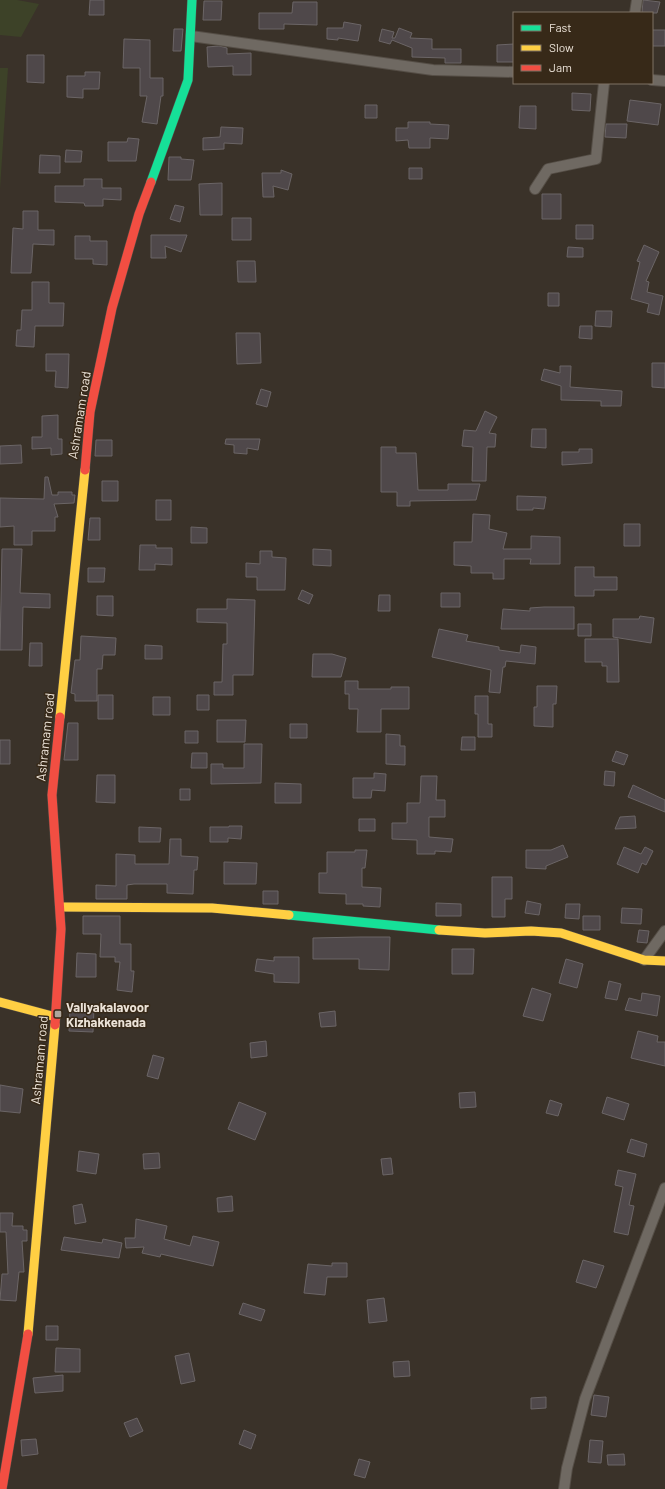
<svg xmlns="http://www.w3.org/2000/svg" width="665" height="1489" viewBox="0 0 665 1489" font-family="Barlow,sans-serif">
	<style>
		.green { fill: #3d4228 }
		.building { fill: #4f484a; stroke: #6b6566 }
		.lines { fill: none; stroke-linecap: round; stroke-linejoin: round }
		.street-casing { stroke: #554e46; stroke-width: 12 }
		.fast-casing { stroke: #554e46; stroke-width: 10 }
		.slow-casing { stroke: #554e46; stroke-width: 10 }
		.jam-casing { stroke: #554e46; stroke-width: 10 }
		.street { stroke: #6f6962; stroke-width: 10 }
		.fast { stroke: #16e098; stroke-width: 9 }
		.slow { stroke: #ffcf43; stroke-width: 9 }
		.jam { stroke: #f24e42; stroke-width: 9 }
		.poi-dot { fill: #aea59b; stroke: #372918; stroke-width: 1.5 }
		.labels { text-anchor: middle; stroke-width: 3; stroke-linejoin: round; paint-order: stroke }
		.street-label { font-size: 13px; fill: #ece3d8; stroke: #372918 }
		.poi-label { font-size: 13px; font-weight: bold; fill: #ece3d8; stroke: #372918; text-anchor: start }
	</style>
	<rect width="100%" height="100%" fill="#3a3229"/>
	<path class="green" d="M0,0h17l22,4 -18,33 -21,-2z
		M0,68h8l-8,121z"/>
	<path class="building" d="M90,0h14v15h-15z
		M643,0l17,2 -3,11h-15z
		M204,1h18l-1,19h-18z
		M293,2h24v23l-33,-1v5h-25v-16h33z
		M344,22l17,3 -3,16 -20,-3v2l-11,-1v-11h16z
		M399,28l13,5 -2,5 22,1v10h29v14h-16v-5l-33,-1v-9l-20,-8 -2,4 -11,-3 3,-12 12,3 -2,6h3z
		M174,29h9l-2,22h-8z
		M652,30h13v16h-13z
		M124,39l26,1v38h13v18h-2l-4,28 -15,-2 5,-26h-7v-28h-17z
		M514,44v18h-17v-17z
		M219,46l8,2v6l24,-1v22h-18v-9l-25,1 -1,-20z
		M27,55h17v28l-17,-1z
		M85,72h15l-1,17h-16v9l-16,-1v-21h18z
		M572,93l19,1 -1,17 -18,-1z
		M630,100l31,4 -3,21 -31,-4z
		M365,105h12v13h-12z
		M520,106h16v23l-17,-1z
		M408,122h22v2l19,1 -1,14 -18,-1v10h-21l-1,-8 -12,1v-13h12z
		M606,124h21l-1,14 -21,-1z
		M221,127l22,1 -1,16 -18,-1v6l-21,1v-12l17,-1z
		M128,138l11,1 -3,22h-28v-19h19z
		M66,150l16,1 -1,11h-16z
		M40,155l20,1v17h-21z
		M169,157h12v2l13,1 -3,20h-23z
		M409,168h13v11h-13z
		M281,170l11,4 -4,16 -15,-4 1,11h-11l-1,-24h19z
		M84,179h18v9h19v12l-18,-1v7h-18l-1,-3 -29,-1v-16h29z
		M222,183v32h-22l-1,-31z
		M542,194h19v25h-19z
		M175,205l9,2 -4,15 -10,-3z
		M23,211h15v19h16v15l-21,-1 -2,29h-20l2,-45 10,1z
		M232,218h19v22h-19z
		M576,225h17v14h-17z
		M151,235h36l-6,17 -16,-6 1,12h-15z
		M75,236h15v5h17v24l-14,-1v-5h-18z
		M644,245l15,7 -13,29 3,1 -2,10 16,4 -4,19 -12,-3 2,-8 -18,-5 9,-37 -3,-1z
		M568,247l15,1v9h-16z
		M237,261h18l1,21h-18z
		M32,282h17v21h15l-1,23h-28l-1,21 -18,-1 1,-16h4l1,-20h10z
		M548,293h11v13h-11z
		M596,311h16l-1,16 -16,-1z
		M580,326h12v13l-13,-1z
		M236,333h24l1,30 -24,1z
		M46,354h23l-1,34 -13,-1 1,-16h-10z
		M652,363h13v25l-13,-1z
		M560,366h11l-1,21 52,4 -1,15h-20v-5l-40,-1v-14l-20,-6 3,-11 16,4z
		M261,389l10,3 -4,15 -11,-3z
		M485,411l12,6 -8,16 7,1 -1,13h-8l-1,34h-14l1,-34 -11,-1 2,-16 12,1z
		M58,415v24h4v15l-11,1v-7l-19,1v-12h10v-21z
		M532,429h14v19l-15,-1z
		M226,439h34l-2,11 -11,-2v6l-13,-1v-8l-9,-1z
		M96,440h16v16h-17z
		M21,445l1,18 -22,1v-18z
		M381,447h15v6h20l2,37h30v-6h32l-4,16 -66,1v5h-13v-14h-16z
		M579,449h13v14l-30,2v-13h17z
		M45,477h3l4,18h6v-3h14v3h3l-1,8 -20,1 4,13h-3v14h-23v14h-18v-19l-14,1v-29l44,1z
		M102,481h16v20h-16z
		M517,496l29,1 -2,12 -11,-1v2h-16z
		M156,500h15v20h-15z
		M473,514l17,1 -1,14 18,4 -4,16h28v-13l29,1v27h-30l1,-5h-27v20h-11v-6h-22v-7l-17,-1v-23h18z
		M90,518h10v22h-12z
		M624,524h16v22h-16z
		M191,527l16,1v15h-16z
		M140,545h16v3h16v17l-17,-1v6h-16z
		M2,549h20l-2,44 30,1v14l-27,-1 -1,43h-22z
		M313,549l18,1v16l-18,-1z
		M260,551h12v6l14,1 -1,32h-28v-13h-11v-14l14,1z
		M575,567h19v10h23v13h-23v6h-19z
		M88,568h17l-1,14h-16z
		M302,590l11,5 -4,9 -11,-5z
		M441,593h19v14h-19z
		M379,595h11v16h-12z
		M97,596h16v20l-16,-1z
		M227,599l28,1 -2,75h-20v20h-19v-13h8l1,-38h4v-21l-30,-1v-13h30z
		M544,607h30v22h-73l2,-20 27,2v-3z
		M640,616l14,2 -3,25 -38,-6v-18h26z
		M578,624h13v12h-13z
		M439,629l29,6 -2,6 33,6v3l21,3 1,-8 15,2 -1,17 -29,-3 -1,6h-2l-3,26 -11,-1 2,-22 -59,-13z
		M81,636l35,2 -1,17h-12l-1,14h-5v32h-22v-7l-4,-1 4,-33h5z
		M585,639h33l1,43h-12v-16h-5v-4h-17z
		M30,643h12v23h-13z
		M145,645l17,1v13h-17z
		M313,654h19l14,4 -5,19h-29z
		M345,681h13v8h33v-2h18v22h-28v23h-24l1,-23h-9v-15h-4z
		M537,686h20l-1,18h-3v23l-19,-1v-19h3z
		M98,695h15v24h-15z
		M197,695h12v15h-12z
		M475,696h13v28h4v13h-14v-23h-3z
		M153,697h17v18h-17z
		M217,720h29l-1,22h-28z
		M68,723h10v37h-14z
		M290,724h17v14h-17z
		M185,731h13v12h-13z
		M386,734l14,1v11h5v19l-19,-1z
		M462,737h13v13h-14z
		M0,740h10v24h-10z
		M244,744h18l-1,39 -50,1v-20h12v4h21z
		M616,751l12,4 -4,10 -12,-4z
		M192,753h15v15h-16z
		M605,771l10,1 -1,14 -10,-1z
		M374,773l12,1 -1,17 -13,-1 -1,8h-18v-20h21z
		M97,775h18v28l-19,-1z
		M421,776h16l-1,24h9v17h-16v20l24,2 -2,13 -16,-1v3h-18v-14l-25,-1v-16h15v-20h13z
		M275,783l26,1v19h-26z
		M633,785l32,15v12l-37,-15z
		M180,789h10v11h-10z
		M635,816l1,12 -21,1 5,-12z
		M359,819h16v12h-16z
		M229,826h13l-1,13 -13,-1v4h-18v-15h19z
		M139,827l22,1 -1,14h-21z
		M170,839h11v17l17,1 -1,13h-3l-1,24 -26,-1v-9h-33l-7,1v14h-31v-14l20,1v-32l19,1v9h34z
		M563,845l5,12 -22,9v3l-20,-1v-18h25z
		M624,847l17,7 4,-7 8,4 -7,14 -4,-2 -4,10 -21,-9z
		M355,850h12l-2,18h-3v19l19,1 -1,19 -17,-1v-2h-17v-10l-27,-1v-20h8v-21h28z
		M224,862l33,1 -1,21h-32z
		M492,877h20v22h-7v18h-13z
		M263,891h15v13h-15z
		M527,901l14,3 -2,11 -14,-2z
		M436,903l25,1v12h-25z
		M566,904h14l-1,15 -14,-1z
		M622,908l20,1 -1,15 -20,-1z
		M83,916h37v28h11v27h3l-2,21 -15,-2 3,-28h-5v-5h-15l1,-23h-18z
		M583,916h17v14h-17z
		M639,930l10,1 -2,12 -10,-1z
		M360,937h30l-1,33 -30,-1v-10h-46v-21z
		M452,949h22l-1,25h-21z
		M77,953l19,1v23h-20z
		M274,957h25v26l-25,-1v-8l-19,-3 2,-12 17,2z
		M566,959l17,5 -6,24 -18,-5z
		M609,981l12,3 -4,16 -12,-2z
		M532,988l19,6 -8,27 -20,-5z
		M642,993l18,3 -3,20 -32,-6 4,-12 12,3z
		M70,1007l24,1 -1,24 -24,-1z
		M335,1011l1,15 -15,1 -2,-14z
		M638,1031l20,5 -1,6h8v24l-34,-8z
		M266,1041l1,15 -16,2 -1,-15z
		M153,1055l11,3 -6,21 -11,-3z
		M0,1085l23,4 -3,24 -20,-2z
		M475,1092l1,15 -16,1 -1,-15z
		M607,1097l22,7 -5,16 -22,-7z
		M550,1100l12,4 -4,12 -12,-3z
		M239,1102l27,11 -11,27 -27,-11z
		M631,1139l16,5 -3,13 -17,-5z
		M79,1151l20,3 -3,20 -19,-3z
		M159,1153l1,15 -16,1 -1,-15z
		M391,1158l2,16 -10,1 -2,-16z
		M618,1170l18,4 -7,31 5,1 -6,29 -14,-3 9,-45 -8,-2z
		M232,1196l1,15 -15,1 -1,-14z
		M82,1204l4,18 -11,2 -2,-18z
		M0,1213h13l-1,13h11v4h4v11h-5l2,31h-5l-3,29 -16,-1 2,-26h6l-2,-42h-6z
		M136,1219l31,7 -3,13 26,7 3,-10 26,6 -6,24 -52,-12 -1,3 -18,-4 2,-6 -18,1 -1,-10h10z
		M64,1237l38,6 1,-4 19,4 -3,15 -58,-8z
		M583,1260l21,6 -8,22 -20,-6z
		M332,1263h15v14h-20l-2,18 -21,-2 4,-29 24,2z
		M384,1298l3,23 -18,2 -2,-23z
		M243,1303l22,7 -4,11 -22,-7z
		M46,1326h12v14h-12z
		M56,1348l24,1v23h-25z
		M189,1353l6,28 -14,3 -6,-28z
		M409,1361l1,15 -16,1 -1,-15z
		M63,1375v16l-28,2 -2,-15z
		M594,1395l15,2 -3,20 -15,-2z
		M546,1397v11l-15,1v-11z
		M137,1418l6,13 -13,6 -6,-14z
		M244,1430l12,5 -5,14 -12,-5z
		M36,1439l2,15 -16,2 -1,-16z
		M590,1440l13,1 -2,22 -13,-1z
		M624,1454l1,11h-17l-1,-10z
		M359,1459l11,3 -5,16 -11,-3z"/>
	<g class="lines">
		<defs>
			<path id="street" d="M635,13l2,-13
				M191,36l242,34 81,2
				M652,80l13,1
				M535,189l13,-20 48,-10 8,-76
				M644,960l21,-29
				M564,1489l3,-21 18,-69 80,-211"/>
			<path id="fast" d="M151,182l37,-102 4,-80
				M289,915l150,15"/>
			<path id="slow" d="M60,717l25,-247
				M61,907l151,1 77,7
				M439,930l46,3 46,-2 30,2 83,27 21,1
				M0,1002l56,15
				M28,1334l27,-309"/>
			<path id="jam" d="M85,470l5,-58 22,-104 27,-94 12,-32
				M55,1025l6,-96 -9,-134 8,-78
				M2,1489l26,-155"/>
		</defs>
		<use href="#street" class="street-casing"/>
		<use href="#fast" class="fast-casing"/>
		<use href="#slow" class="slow-casing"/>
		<use href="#jam" class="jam-casing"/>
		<use href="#street" class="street"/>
		<use href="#fast" class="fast"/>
		<use href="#slow" class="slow"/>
		<use href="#jam" class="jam"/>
	</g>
	<rect class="poi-dot" x="54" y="1010" width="8" height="8" rx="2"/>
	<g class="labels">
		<g class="street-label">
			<text transform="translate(79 415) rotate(-81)" y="5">Ashramam road</text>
			<text transform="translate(45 737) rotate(-84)" y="5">Ashramam road</text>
			<text transform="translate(39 1060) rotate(-85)" y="5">Ashramam road</text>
		</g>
		<g class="poi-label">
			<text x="66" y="1012">Valiyakalavoor<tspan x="66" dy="15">Kizhakkenada</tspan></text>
		</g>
	</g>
	<rect x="513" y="12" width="140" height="72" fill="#372918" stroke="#7f7365"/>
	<rect x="521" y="25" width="20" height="6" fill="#16e098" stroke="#7f7365"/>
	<text x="549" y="32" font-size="12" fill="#ece3d8">Fast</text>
	<rect x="521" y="45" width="20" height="6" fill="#ffcf43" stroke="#7f7365"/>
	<text x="549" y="52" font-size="12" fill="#ece3d8">Slow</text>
	<rect x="521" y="65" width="20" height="6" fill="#f24e42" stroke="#7f7365"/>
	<text x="549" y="72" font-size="12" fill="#ece3d8">Jam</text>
</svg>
